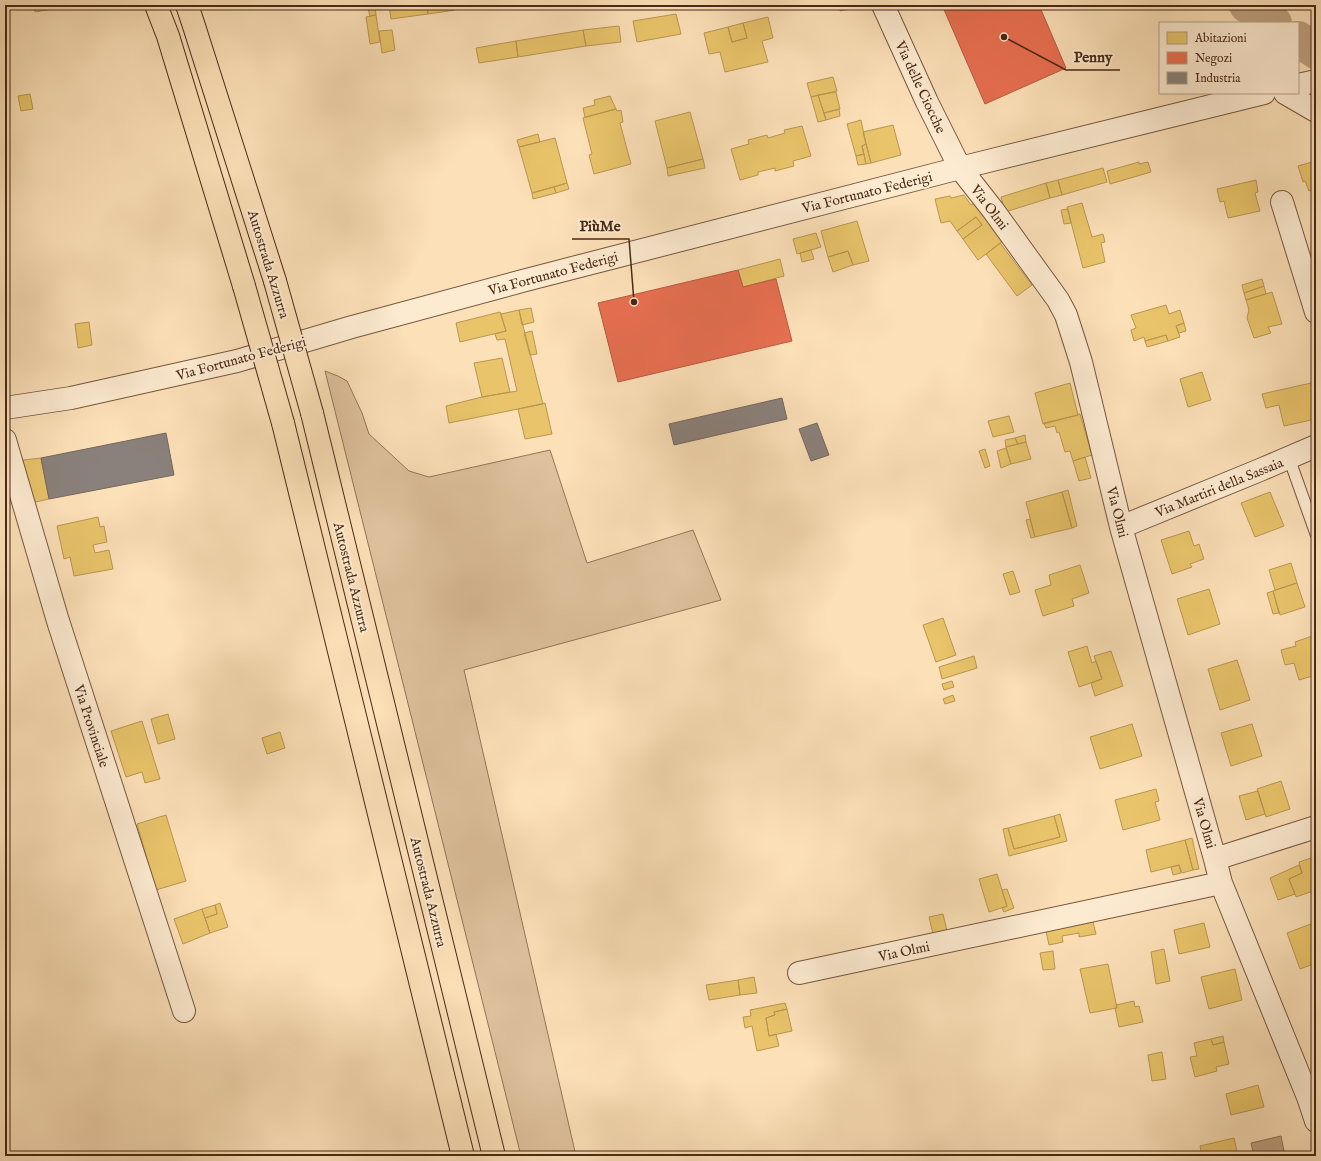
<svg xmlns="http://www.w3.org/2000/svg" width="1321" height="1161" viewBox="0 0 1321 1161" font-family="'IM FELL English',serif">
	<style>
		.green { fill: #dec19d; stroke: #94755a }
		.water { fill: #bfa281; stroke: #907257 }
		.homes { fill: #e9c46a; stroke: #b99651 }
		.shops { fill: #e76f51; stroke: #b85a40 }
		.industry { fill: #8a817c; stroke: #76675e }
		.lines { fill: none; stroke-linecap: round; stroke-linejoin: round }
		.river { stroke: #bfa281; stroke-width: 36 }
		.lane-casing { stroke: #76573f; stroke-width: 13 }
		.street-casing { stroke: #76573f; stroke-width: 24 }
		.highway-casing { stroke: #492917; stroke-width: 24 }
		.lane { stroke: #fdebd1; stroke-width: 11 }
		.street { stroke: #fdebd1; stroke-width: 22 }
		.highway { stroke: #fce0b8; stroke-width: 22 }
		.highway-bridge-casing { stroke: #492917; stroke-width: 24; stroke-linecap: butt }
		.highway-bridge { stroke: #fce0b8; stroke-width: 22 }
		.labels { text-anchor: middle; stroke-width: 4; stroke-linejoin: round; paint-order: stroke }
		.street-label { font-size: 14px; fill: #492917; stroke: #fdebd1 }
		.leader { fill: none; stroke: #492917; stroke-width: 1.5 }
		.callout-dot { fill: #492917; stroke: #fdebd1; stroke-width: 1.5 }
		.callout-label { font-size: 15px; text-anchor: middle; font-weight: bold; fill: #492917; stroke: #fdebd1; stroke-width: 4; stroke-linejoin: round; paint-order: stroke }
	</style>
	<rect width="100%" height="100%" fill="#fce0b8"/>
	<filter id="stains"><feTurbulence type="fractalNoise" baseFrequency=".005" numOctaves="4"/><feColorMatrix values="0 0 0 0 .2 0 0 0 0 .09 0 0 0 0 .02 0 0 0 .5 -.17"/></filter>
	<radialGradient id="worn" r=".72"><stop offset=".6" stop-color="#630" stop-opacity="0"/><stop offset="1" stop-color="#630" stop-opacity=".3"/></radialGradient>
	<path class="green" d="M325,371l13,5 9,5 15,32 7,21 40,37 20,6 121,-27 37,113 106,-33 28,70 -257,70 112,486h-55z"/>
	<path class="water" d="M1281,1136l3,15 -21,5h-9l-3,-13z"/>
	<path class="homes" d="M34,5h29l1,2 -29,5z
		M367,5h8l1,10 -6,1z
		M389,5h38l1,9 -37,5z
		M427,5h28v5l-27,4z
		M838,5h30l-28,6z
		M676,14l5,20 -44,8 -4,-21z
		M376,15l4,27 -10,2 -4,-27z
		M768,17l5,21 -11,3 6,21 -43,10 -5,-20 -11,2 -5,-21 24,-6 4,15 15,-4 -4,-15z
		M743,23l4,15 -15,4 -4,-15z
		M619,26l2,16 -35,4 -3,-16z
		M392,30l3,20 -13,3 -3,-22z
		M583,30l3,16 -68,11 -2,-16z
		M516,41l2,16 -39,6 -3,-15z
		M5,62l5,25 -5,1z
		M833,77l4,14 -26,6 -4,-14z
		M836,92l4,17 -16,4 -6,-18z
		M30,94l3,15 -12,2 -3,-15z
		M818,95l8,25 -8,2 -7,-25z
		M610,96l6,13 -31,8 -2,-9 12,-3 -1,-5z
		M616,109l1,2 4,-1 2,12 -3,1 11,41 -37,10 -5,-19 3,-1 -9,-36z
		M839,109l1,7 -14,4 -2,-7z
		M690,112l13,47 -36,9 -12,-47z
		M861,120l5,24 -4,2 2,8 -8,2 -9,-32z
		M893,125l8,30 -30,8 -8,-31z
		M802,126l9,30 -18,5 1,5 -19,5v-3l-17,4v3l-18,5 -9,-31 18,-5 -1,-4 19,-5 1,3 17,-5 -1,-3z
		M538,134l2,8 -21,5 -2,-7z
		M555,138l12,45 -35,10 -13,-46z
		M866,144l5,19 -5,1 -4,-18z
		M864,154l2,10 -8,1 -2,-9z
		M703,159l2,9 -37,8 -1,-8z
		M1316,161v28l-7,2 -4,-10 -2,1 -5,-16z
		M1139,162v2l9,-2 3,10 -41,12 -3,-13z
		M1103,168l4,14 -45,13 -4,-15z
		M1058,180l4,15 -12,3 -4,-15z
		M1256,180l2,12 -3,1 5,18 -32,7 -4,-17 -4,1 -3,-13z
		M567,183l2,6 -13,4 -2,-6z
		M1046,183l4,15 -45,14 -4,-15z
		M554,187l2,6 -23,6 -1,-6z
		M964,195l7,10 3,-2 28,39 -24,18 -15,-21 19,-14 -6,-8 -19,14 -7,-10 -9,2 -6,-24 15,-3 1,2z
		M1082,203l10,34 11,-3 2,8 -4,1 4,19 -22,6 -16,-61z
		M1068,209l3,14 -7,1 -3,-14z
		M976,217l6,8 -19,14 -6,-8z
		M857,221l12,40 -16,4 -5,-14 -20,6 -7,-26z
		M816,233l5,14 -24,7 -4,-15z
		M1000,243l32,42 -15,11 -31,-42z
		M811,250l3,9 -12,3 -2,-9z
		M848,251l5,14 -20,7 -5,-15z
		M780,259l4,17 -41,11 -5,-17z
		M1262,279l2,7 -20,7 -2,-8z
		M1264,286l2,8 -20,6 -2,-7z
		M1272,292l10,32 -14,3 3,6 -17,5 -7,-20 2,-8 -3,-10z
		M1166,305l3,9 11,-4 4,13 -8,3 4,11 -12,4 -2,-6 -21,6 -1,-4 -10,4 -3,-11 5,-2 -5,-13z
		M531,308l3,14 -12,3 -3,-15z
		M519,310l24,94 -94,19 -3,-17 36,-9 35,-6 -12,-52 -8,1 -2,-6 11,-3 -5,-17z
		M500,312l6,19 -46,11 -4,-19z
		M89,322l3,23 -14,3 -3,-24z
		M1184,323l2,8 -7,2 -3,-7z
		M532,331l5,23 -7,1 -6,-22z
		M1166,335l2,6 -21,6 -2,-6z
		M502,358l8,34 -28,5 -8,-34z
		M1202,372l9,28 -23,7 -8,-28z
		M1070,383l8,32 -35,9 -8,-31z
		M1311,383l5,23v13l-32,7 -5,-21 -13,3 -4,-14z
		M545,403l7,31 -27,5 -7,-30z
		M1078,414h2l12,41 -19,6 -3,-10 -5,1 -6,-20 -2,1 -2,-7 -9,2 -2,-5 34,-8z
		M1009,416l5,16 -21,5 -5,-16z
		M1025,435l1,7 -8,2 -3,-6z
		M1015,438l3,6 -12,3 -1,-7z
		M1026,442l5,17 -20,5 -5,-17z
		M1006,448l5,16 -10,4 -4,-17z
		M985,449l5,17 -5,2 -6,-17z
		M1085,457l6,21 -12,3 -6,-20z
		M41,458l8,41 -18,4 -8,-43z
		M1068,490l9,36 -5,2 -10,-36z
		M1062,492l10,36 -37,9 -9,-35z
		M1270,492l14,34 -29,11 -14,-34z
		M98,517l2,10 4,-1 3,16 -14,3 2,8 14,-3 4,19 -39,7 -4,-19 -6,2 -7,-33z
		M1030,519l5,18 -4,1 -5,-18z
		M1189,531l5,15 5,-2 5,15 -14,5 2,3 -20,7 -11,-34z
		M1291,563l6,20 -22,7 -6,-20z
		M1080,565l9,28 -17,6 2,7 -31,10 -8,-26 16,-5 -2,-10z
		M1013,571l7,21 -10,3 -7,-21z
		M1297,583l8,24 -25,8 -7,-24z
		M1209,589l11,35 -32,11 -11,-36z
		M1273,591l6,22 -6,1 -6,-21z
		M943,618l13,37 -20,7 -13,-37z
		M1312,636l4,13v26l-17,5 -5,-17 -9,2 -4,-15 15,-4 -1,-4z
		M1087,646l5,17 4,-2 6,18 -23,8 -11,-35z
		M1111,651l12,35 -28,10 -4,-13 11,-4 -8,-23z
		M974,656l3,12 -35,11 -3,-12z
		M1237,660l13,40 -30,10 -12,-41z
		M952,681l2,6 -10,3 -2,-6z
		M953,695l2,6 -10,3 -2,-5z
		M168,714l7,25 -17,5 -7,-25z
		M142,721l18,58 -15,4 -3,-11 -16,5 -15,-46z
		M1132,724l10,32 -42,13 -10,-32z
		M1252,724l10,32 -31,10 -10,-33z
		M280,732l5,16 -18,6 -5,-16z
		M1281,781l9,28 -24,8 -9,-28z
		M1156,789l3,12 -4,1 5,18 -37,10 -8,-30z
		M1258,791l7,23 -19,6 -7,-24z
		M1060,814l7,27 -58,15 -6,-27 5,-1 6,21 46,-12 -6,-21z
		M166,815l20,66 -30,9 -19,-66z
		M1054,816l6,21 -46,12 -6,-21z
		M1192,838l7,31 -6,1 -8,-30z
		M1185,840l8,30 -11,3 -3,-8 -28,7 -5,-22z
		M1314,857l2,7v26l-20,7 -7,-18 13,-6 -3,-11z
		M1179,865l2,8 -8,2 -2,-8z
		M1299,865l3,8 -13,6 6,15 -17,6 -8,-22z
		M997,874l10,32 -18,6 -10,-33z
		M1007,889l7,19 -10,4 -2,-4 5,-2 -5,-16z
		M220,903l8,24 -18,6 -5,-15 12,-4 -2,-9z
		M215,905l2,9 -12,4 -3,-9z
		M202,909l8,24 -27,11 -9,-25z
		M943,914l4,17 -14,3 -4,-17z
		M1077,918l1,7 15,-3 3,12 -17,3v-4l-17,3 1,6 -14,3 -3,-14 13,-2 -1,-8z
		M1316,922v41l-16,6 -13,-36z
		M1204,923l6,24 -31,7 -5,-24z
		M1164,949l6,32 -14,3 -5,-32z
		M1053,951l2,18 -12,1 -3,-17z
		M1108,964l9,44 -27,5 -10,-44z
		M1235,969l7,31 -33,9 -8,-32z
		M754,977l3,16 -17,2 -2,-15z
		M738,980l2,15 -31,5 -3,-15z
		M1134,1001l1,6 4,-1 4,16 -24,5 -4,-19h2l-1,-3z
		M785,1003l2,6 -13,3 1,3 -9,3 3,18 7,-2 3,12 -22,5 -5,-25 -7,2 -2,-11 8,-1 -1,-6z
		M787,1009l5,22 -23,5 -3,-18 9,-3 -1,-3z
		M1223,1036l1,6 -11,3 -2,-6z
		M1211,1039l2,6 11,-3 5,22 -13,3 1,4 -22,6 -5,-20 7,-1 -3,-13z
		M1162,1052l4,27 -14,2 -4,-26z
		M1258,1085l6,22 -33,8 -5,-21z
		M1234,1138l4,18h-36l-2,-10z"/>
	<path class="shops" d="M942,5h97l27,63 -81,36z
		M738,270l5,17 33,-8 16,62 -174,41 -20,-79z"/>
	<path class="industry" d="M782,398l5,21 -113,26 -5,-21z
		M817,423l12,32 -18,6 -12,-32z
		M166,433l8,42 -125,24 -8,-41z"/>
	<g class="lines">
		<path class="river" d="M1247,5l27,18
			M1298,39l18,12"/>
		<defs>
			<path id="lane" d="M1289,458l27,76"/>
			<path id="street" d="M883,5l44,97 33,66 33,42 65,90 8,15 15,47 40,165 94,332 6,24 87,214 8,24
				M1298,85l18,-4
				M1285,93l31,18
				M1282,202l34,110
				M5,408l66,-10 166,-37 115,-34 174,-47 434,-112 304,-75
				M5,440l53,181 126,390
				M1121,527l139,-57 56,-24
				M1215,859l101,-32
				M799,973l422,-90"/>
			<path id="highway" d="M156,5l12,31 76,250
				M187,5l7,21 81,255
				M312,413l182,743
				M283,423l180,733"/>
		</defs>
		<use href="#lane" class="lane-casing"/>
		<use href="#street" class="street-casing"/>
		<use href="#highway" class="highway-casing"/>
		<use href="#lane" class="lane"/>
		<use href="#street" class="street"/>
		<use href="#highway" class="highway"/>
		<defs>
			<path id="highway-bridge" d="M275,281l37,132
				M244,286l39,137"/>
		</defs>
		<use href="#highway-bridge" class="highway-bridge-casing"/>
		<use href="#highway-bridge" class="highway-bridge"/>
	</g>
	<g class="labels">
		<g class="street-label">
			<text transform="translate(921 87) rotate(65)" y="5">Via delle Ciocche</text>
			<text transform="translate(867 192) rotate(-14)" y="5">Via Fortunato Federigi</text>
			<text transform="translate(990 207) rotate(53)" y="5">Via Olmi</text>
			<text transform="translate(269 264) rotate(73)" y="5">Autostrada Azzurra</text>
			<text transform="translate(553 273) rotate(-15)" y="5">Via Fortunato Federigi</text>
			<text transform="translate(241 358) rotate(-15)" y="5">Via Fortunato Federigi</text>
			<text transform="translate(1219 487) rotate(-22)" y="5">Via Martiri della Sassaia</text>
			<text transform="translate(1118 512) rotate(76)" y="5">Via Olmi</text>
			<text transform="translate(352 577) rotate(76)" y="5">Autostrada Azzurra</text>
			<text transform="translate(92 726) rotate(72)" y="5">Via Provinciale</text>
			<text transform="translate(1205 823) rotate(74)" y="5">Via Olmi</text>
			<text transform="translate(429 892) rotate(76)" y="5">Autostrada Azzurra</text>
			<text transform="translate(904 951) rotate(-12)" y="5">Via Olmi</text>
		</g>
	</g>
	<path class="leader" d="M1004 37L1066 70H1120M634 302L629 239H572"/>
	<g class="callout-dot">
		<circle cx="1004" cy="37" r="4"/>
		<circle cx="634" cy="302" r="4"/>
	</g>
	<g class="callout-label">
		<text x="1093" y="62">Penny</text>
		<text x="600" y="231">PiùMe</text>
	</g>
	<rect width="1321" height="1161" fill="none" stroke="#fce0b8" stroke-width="20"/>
	<rect x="6" y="6" width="1309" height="1149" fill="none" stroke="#492917" stroke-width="2"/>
	<rect x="10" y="10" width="1301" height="1141" fill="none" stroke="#492917"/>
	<rect x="1159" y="22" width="140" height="72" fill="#fdebd1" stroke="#b59d87"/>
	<rect x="1167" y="32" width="20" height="12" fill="#e9c46a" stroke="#b59d87"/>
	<text x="1195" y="42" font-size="12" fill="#492917">Abitazioni</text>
	<rect x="1167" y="52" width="20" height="12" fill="#e76f51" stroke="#b59d87"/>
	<text x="1195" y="62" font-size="12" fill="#492917">Negozi</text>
	<rect x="1167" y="72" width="20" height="12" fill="#8a817c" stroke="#b59d87"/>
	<text x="1195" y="82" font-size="12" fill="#492917">Industria</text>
	<rect width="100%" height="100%" filter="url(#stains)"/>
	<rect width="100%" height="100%" fill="url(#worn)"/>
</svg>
